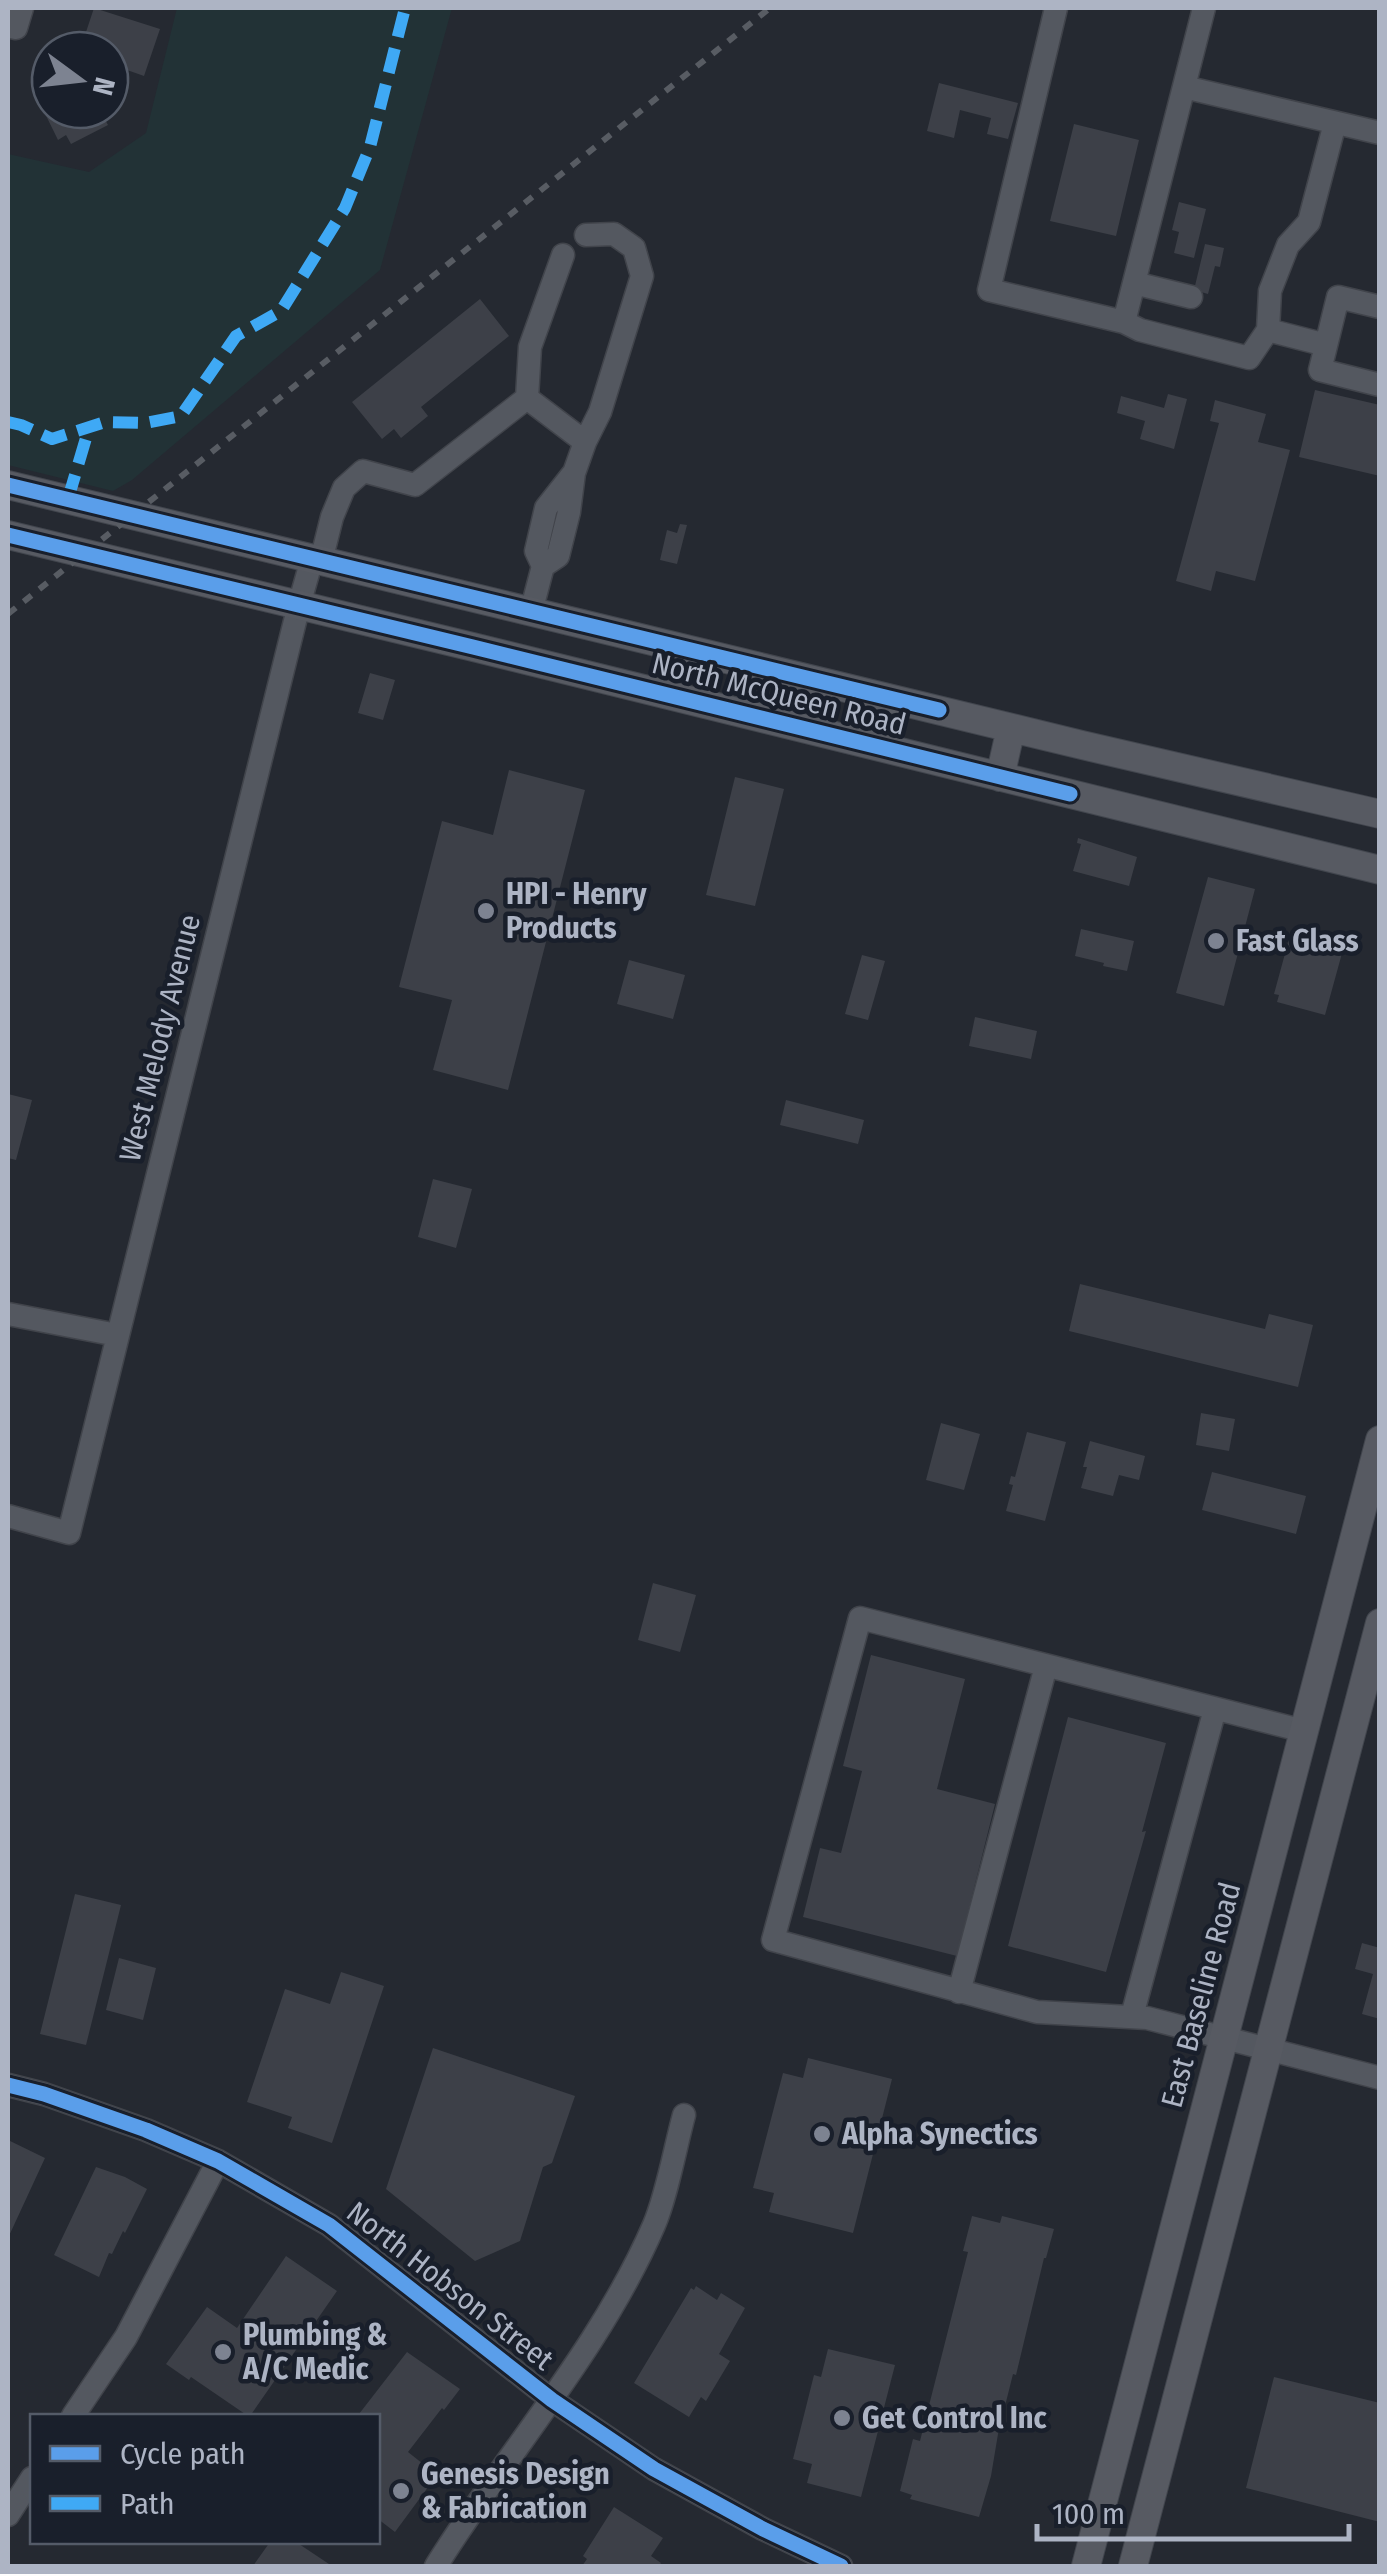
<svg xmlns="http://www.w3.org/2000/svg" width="1387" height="2574" viewBox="0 0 1387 2574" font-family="'Fira Sans Condensed',sans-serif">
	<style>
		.green { fill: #223236 }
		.building { fill: #3d4048 }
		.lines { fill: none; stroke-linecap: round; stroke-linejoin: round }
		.minor-casing { stroke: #41444b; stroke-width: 25 }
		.major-casing { stroke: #42464e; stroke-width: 30 }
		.minor { stroke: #545860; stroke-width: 22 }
		.major { stroke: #575a62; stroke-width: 28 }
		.rail { stroke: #585c63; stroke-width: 6; stroke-dasharray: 10 10; stroke-linecap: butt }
		.quiet { stroke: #3fa9f5; stroke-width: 12; stroke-dasharray: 25 12; stroke-linecap: butt }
		.cycleway-casing { stroke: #191f2b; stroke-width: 21 }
		.cycleway { stroke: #5a9eea; stroke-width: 15 }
		.poi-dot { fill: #7d8391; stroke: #191f2b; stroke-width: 4 }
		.labels { text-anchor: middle; stroke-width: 9; stroke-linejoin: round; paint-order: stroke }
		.street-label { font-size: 30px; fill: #adb4c4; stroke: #191f2b }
		.poi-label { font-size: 30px; font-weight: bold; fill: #adb4c4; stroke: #191f2b; text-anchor: start }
	</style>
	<rect width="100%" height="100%" fill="#252931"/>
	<path class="green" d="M177,8h275l-72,262 -248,210 -19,11 -105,-26v-311l81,18 57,-39z"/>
	<path class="building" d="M94,8l66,21 -16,47 -34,-12v-14h-30z
		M50,75v35h50l8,15 -37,19 -5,-9 -8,5 -27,-55z
		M939,83l79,20 -10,36 -21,-5 4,-16 -31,-8 -6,28 -27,-7z
		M1074,124l65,16 -23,96 -66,-15z
		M1179,202l27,7 -12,49 -20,-5 5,-21 -7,-2z
		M1205,244l19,4 -4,19 -5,-1 -7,28 -14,-4z
		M480,299l29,37 -88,71 7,9 -27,22 -7,-9 -12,10 -30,-37z
		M1315,390l65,15v71l-81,-19z
		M1168,394l19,5 -13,50 -34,-10 5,-18 -28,-8 4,-17 43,12z
		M1215,400l51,14 -8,28 32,8 -35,131 -39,-10 -5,20 -35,-10 43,-158 -9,-2z
		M680,524l7,1 -10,39 -17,-4 7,-30 10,3z
		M370,673l25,7 -12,40 -25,-7z
		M509,770l76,20 -77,300 -75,-20 19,-70 -53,-13 43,-166 51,14z
		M735,777l49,12 -29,117 -49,-11z
		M1078,838l59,19 -8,29 -56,-15 8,-27 -4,-1z
		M1208,877l47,12 -31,117 -48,-13z
		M1081,929l53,12 -7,30 -24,-5 1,-3 -29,-7z
		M1299,934l45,12 -19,69 -48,-13 2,-7 -5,-1 15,-55 8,2z
		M862,955l23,6 -17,59 -23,-6z
		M629,960l56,15 -12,44 -56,-15z
		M975,1017l62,14 -6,28 -62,-13z
		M8,1094l24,6 -16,60 -8,-2z
		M786,1100l78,20 -6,24 -78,-19z
		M433,1179l39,10 -16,59 -38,-11z
		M1080,1284l185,45 4,-15 44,11 -15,62 -229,-56z
		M1201,1413l34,6 -6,32 -33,-6z
		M941,1423l39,11 -16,56 -38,-10z
		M1027,1432l39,10 -21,79 -39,-10 7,-26 -4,-1 2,-8 4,1z
		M1090,1441l55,15 -6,24 -20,-5 -6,21 -32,-8 6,-21h-4z
		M1212,1472l94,24 -10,38 -94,-24z
		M653,1583l43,12 -16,57 -42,-12z
		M871,1655l94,24 -28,110 58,15 -38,152 -154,-39 17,-69 21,5 21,-82 -19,-5z
		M1068,1717l98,26 -24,89 4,-1 -40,141 -98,-26z
		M75,1894l46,11 -35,140 -46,-11z
		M1362,1943l18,5v71l-18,-5 11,-40 -18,-5z
		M119,1958l37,10 -13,52 -37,-10z
		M341,1972l43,14 -52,157 -44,-15 4,-11 -45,-15 38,-113 45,15z
		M433,2048l142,48 -23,67 -9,4 -23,74 -45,20 -89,-72z
		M808,2058l84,21 -39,154 -84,-21 5,-19 -21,-5 30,-115 20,5z
		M8,2140l37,18 -37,80z
		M96,2167l29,10 22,12 -22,44 -2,-2 -11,23 -3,-1 -10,24 -45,-22z
		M972,2216l28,7 2,-7 52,13 -8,29h-2l-28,117 -3,-1 -15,60 -7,42 -12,41 -69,-18 2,-4 -12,-4 13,-52 7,2 48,-189 -5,-1z
		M286,2256l51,35 -87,125h-2l-57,-39 -2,3 -23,-16 41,-57 30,21z
		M696,2286l21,14 4,-7 24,15 -26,46 11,7 -24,40 -5,-4 -12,20 -55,-34 57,-95 3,2z
		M828,2349l67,16 -34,132 -54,-14 5,-19 -19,-5 21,-84 7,2z
		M407,2352l53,37 -16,21 -2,-2 -34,44 29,23 -42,57 -17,-13v-103h-15l-4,-2z
		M1274,2377l106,26v119l-134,-34z
		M614,2507l49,31 -12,18 10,7 -2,3h-77l5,-7 -4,-3z
		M270,2542h26l36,24h-79z"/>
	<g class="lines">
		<defs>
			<path id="minor" d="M1056,8l-67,282 135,32 80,-314
				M8,26l8,2 6,-20
				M1184,87l196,46
				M563,255l-33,92 -3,51 58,44
				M1134,283l57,14
				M1380,307l-42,-10 -18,73 60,15
				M1124,322l16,8 109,28 19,-28
				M1326,345l-58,-15 2,-39 18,-46 21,-23 26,-99
				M321,561l11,-44 12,-29 19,-17 52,14 112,-87
				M543,566l-7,-15 10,-43 26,-33
				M531,612l12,-46 15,-10 11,-44 5,-39 11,-31 15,-30 42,-136 -8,-28 -20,-14 -28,1
				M8,1314l109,21
				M8,1516l61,17 230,-928 13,-46
				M1304,1731l-444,-113 -87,322 264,72 110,6 233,60
				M959,1992l87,-326
				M1132,2016l83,-307
				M8,2085l36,9 102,36 72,31 111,64 223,175 102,69 109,60 78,37
				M73,2416l53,-79 92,-176
				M8,2515l24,-37
				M436,2566c71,-114 164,-216 218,-341 13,-30 21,-77 30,-110"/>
			<path id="major" d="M8,485l1074,260 298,69
				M8,535l465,112 907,223
				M1000,777l11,-49
				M1086,2566l294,-1126
				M1133,2566l247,-943"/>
		</defs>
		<use href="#minor" class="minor-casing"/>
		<use href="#major" class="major-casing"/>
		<use href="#minor" class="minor"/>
		<use href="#major" class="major"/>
		<path class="rail" d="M8,614l762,-606"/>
		<path class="quiet" d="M8,422l13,3 31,14 53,-17 41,1 35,-7 55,-80 45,-25 64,-103 25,-61 35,-139
			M68,499l21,-71"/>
		<defs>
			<path id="cycleway" d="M8,485l931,225
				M8,535l465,112 597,147
				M8,2085l36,9 102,36 72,31 111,64 223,175 102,69 109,60 78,37"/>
		</defs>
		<use href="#cycleway" class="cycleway-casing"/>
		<use href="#cycleway" class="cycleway"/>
	</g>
	<g class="poi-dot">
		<circle cx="486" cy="911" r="10"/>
		<circle cx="1216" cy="941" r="10"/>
		<circle cx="822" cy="2134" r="10"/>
		<circle cx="223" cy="2352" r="10"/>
		<circle cx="842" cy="2418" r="10"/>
		<circle cx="401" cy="2491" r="10"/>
	</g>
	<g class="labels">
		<g class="street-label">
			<text transform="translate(779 694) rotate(14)" y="10">North McQueen Road</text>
			<text transform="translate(160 1038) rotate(-76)" y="10">West Melody Avenue</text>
			<text transform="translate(1201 1995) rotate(-75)" y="10">East Baseline Road</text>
			<text transform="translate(450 2286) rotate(38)" y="10">North Hobson Street</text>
		</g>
		<g class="poi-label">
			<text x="506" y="904">HPI - Henry<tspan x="506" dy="34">Products</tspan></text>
			<text x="1236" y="951">Fast Glass</text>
			<text x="842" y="2144">Alpha Synectics</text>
			<text x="243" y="2345">Plumbing &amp;<tspan x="243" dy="34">A/C Medic</tspan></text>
			<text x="862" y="2428">Get Control Inc</text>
			<text x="421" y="2484">Genesis Design<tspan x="421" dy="34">&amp; Fabrication</tspan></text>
		</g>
	</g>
	<rect width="1387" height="2574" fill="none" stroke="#adb4c4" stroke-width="20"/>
	<rect x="30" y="2414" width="350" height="130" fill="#191f2b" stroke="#545b68" stroke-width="2.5"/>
	<rect x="50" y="2446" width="50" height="15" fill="#5a9eea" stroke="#545b68" stroke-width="2.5"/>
	<text x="120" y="2464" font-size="30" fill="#adb4c4">Cycle path</text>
	<rect x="50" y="2496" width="50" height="15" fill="#3fa9f5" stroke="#545b68" stroke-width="2.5"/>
	<text x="120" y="2514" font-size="30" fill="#adb4c4">Path</text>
	<g transform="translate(80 80) rotate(105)"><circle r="48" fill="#191f2b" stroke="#545b68" stroke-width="2.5"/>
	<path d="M0-8L18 38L0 25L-18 38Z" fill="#7d8391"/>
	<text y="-15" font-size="28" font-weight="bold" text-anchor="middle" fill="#adb4c4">N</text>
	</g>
	<path d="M1037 2524v15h312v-15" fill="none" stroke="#adb4c4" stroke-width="5"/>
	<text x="1052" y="2524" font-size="30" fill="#adb4c4" stroke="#191f2b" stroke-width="8" paint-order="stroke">100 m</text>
</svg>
